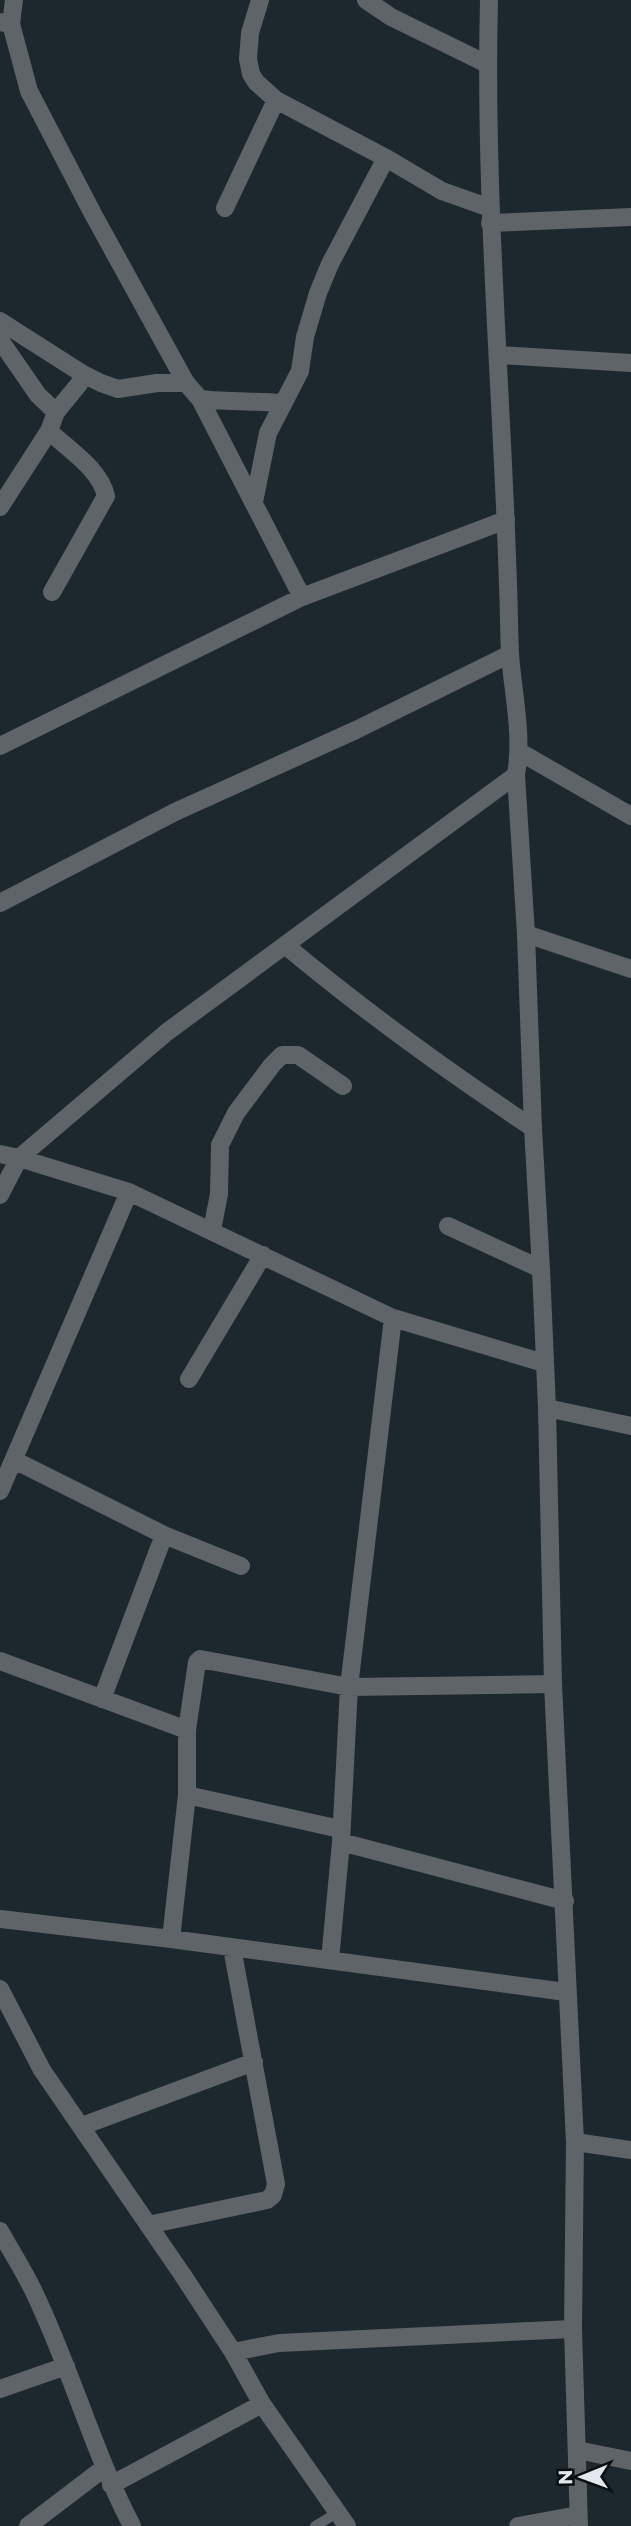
<svg xmlns="http://www.w3.org/2000/svg" width="631" height="2526" viewBox="0 0 631 2526" font-family="Montserrat,sans-serif">
	<style>
		.lines { fill: none; stroke-linecap: round; stroke-linejoin: round }
		.service { stroke: #5f6469; stroke-width: 10 }
		.minor { stroke: #5f6469; stroke-width: 18 }
		.tertiary { stroke: #5f6469; stroke-width: 18 }
	</style>
	<rect width="100%" height="100%" fill="#1c272e"/>
	<g class="lines">
		<path class="service" d="M315,2526l22,-13"/>
		<path class="minor" d="M260,0l-10,33 -2,26 3,15 5,8 20,18 110,58 56,33 48,17
			M366,0l25,17 96,47
			M0,22l11,2 18,67 64,123 93,169 14,16 102,198
			M11,24l3,-24
			M225,208l51,-108
			M490,223l141,-6
			M0,321l83,53 18,9 17,6 39,-6h29
			M0,340l38,55 18,17
			M498,355l133,8
			M200,399c27,3 54,2 82,4
			M49,431c20,19 51,38 57,65l-54,96
			M254,502l14,-69 32,-62 5,-34 13,-44 12,-29 56,-106
			M0,507l49,-76 7,-19 23,-28 4,-10
			M0,746l302,-149 204,-77
			M520,752l111,64
			M0,903l175,-91 181,-82 154,-76
			M526,934l105,35
			M285,945c79,66 162,126 248,183
			M0,1154l19,4 110,34 264,126 151,45
			M0,1195l19,-37 148,-126 349,-257
			M448,1226l93,43
			M212,1230l7,-36 1,-49 16,-32 36,-48 10,-10h16l45,31
			M189,1379l74,-124
			M547,1408l84,18
			M14,1460l150,75 77,31
			M0,1491l129,-299
			M0,1661l187,69v65l-16,144
			M102,1699l62,-164
			M187,1730l10,-68 3,-3 149,28 204,-3
			M187,1795l153,34
			M341,1842l224,59
			M0,1919l171,20 395,53
			M330,1960l11,-118 8,-155 44,-369
			M0,1989l42,81 140,204 51,78 29,52 85,122
			M82,2126l172,-64
			M575,2142l56,8
			M148,2225l119,-25 6,-5 3,-11 -44,-236
			M0,2231c11,20 24,40 34,61 37,77 59,159 98,234
			M233,2352l46,-9 294,-14
			M0,2389l66,-23
			M577,2450l54,11
			M111,2485l151,-81
			M28,2526l76,-58
			M518,2526l60,-11"/>
		<path class="tertiary" d="M489,0c-5,195 13,390 19,585 1,23 1,46 2,69 3,40 13,81 6,121l10,159 7,194 8,141 6,139 6,276 22,458 -2,187 6,197"/>
	</g>
	<g transform="translate(582 2477) rotate(269)" stroke="#0a0f12" stroke-width="5" paint-order="stroke">
	<path d="M0-5L12 26L0 18L-12 26Z" fill="#e2e8ee"/>
	<text y="-10" font-size="19" font-weight="bold" text-anchor="middle" fill="#e2e8ee">N</text>
	</g>
</svg>
